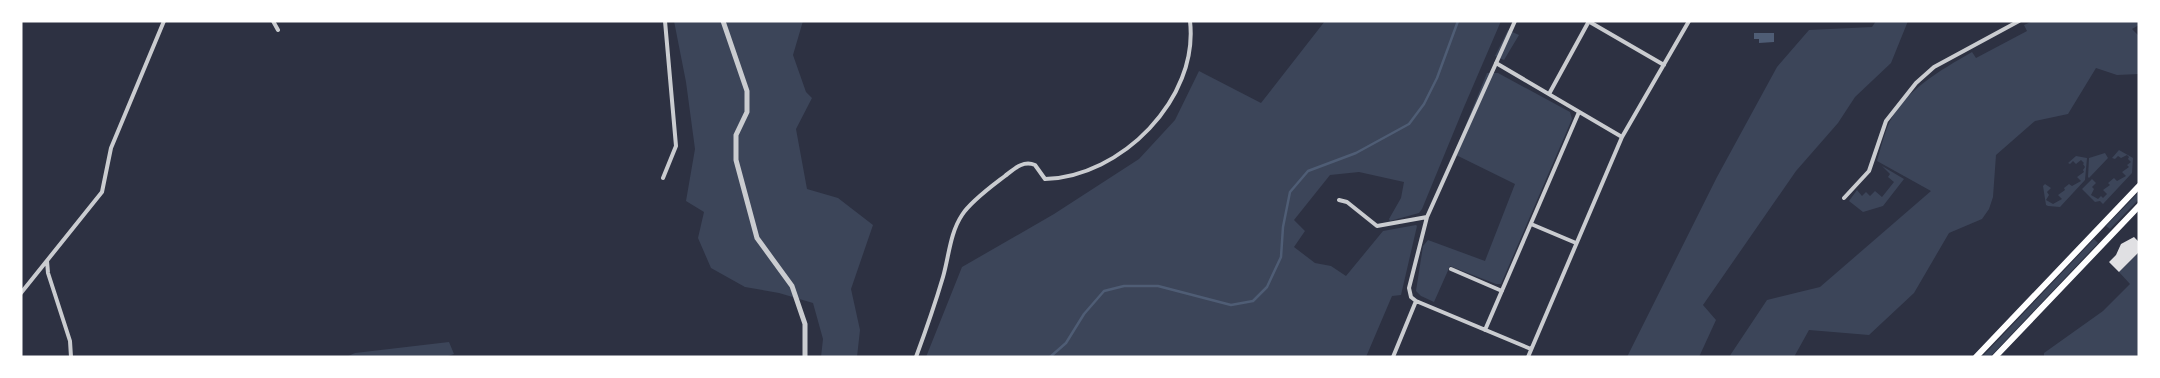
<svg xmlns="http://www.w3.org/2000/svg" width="2160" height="378" viewBox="0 0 2160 378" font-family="'Asap Condensed',sans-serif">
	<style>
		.green { fill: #3c4559 }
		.water { fill: #4f5d75 }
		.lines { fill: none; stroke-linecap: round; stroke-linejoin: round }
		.stream { stroke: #4f5d75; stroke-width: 2.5 }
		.building { fill: #e0e0e3 }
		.minor { stroke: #caccd0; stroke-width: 4 }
		.tertiary { stroke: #caccd0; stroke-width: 5 }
		.primary { stroke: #fff; stroke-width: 6 }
	</style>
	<rect width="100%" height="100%" fill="#2d3142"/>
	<path class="green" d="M674,21h129l-10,34 13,37 6,6 -16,31 11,60 31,9 35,27 -22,64 9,41 -3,27h-36l2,-18 -10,-36 -34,-10 -34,-6 -34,-19 -13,-30 6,-26 -18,-11 9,-52 -9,-67z
		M1325,21h176l-37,86 -42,102 -3,4 -29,8 -1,-2 12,-21 3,-16 -45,-10 -29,3 -36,45 11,11 -11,16 21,16 16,3 15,10 37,-45 33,-6 1,1 -16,69 -9,1 -26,61h-440l36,-90 92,-53 85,-55 36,-39 24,-49 62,32z
		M1876,21h32l-17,42 -36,34 -17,26 -42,48 -93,134 13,15 -17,37h-72l90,-180 60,-110 32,-37 63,-3z
		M2033,21h106v4l-7,4 7,7v38l-22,1 -21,-7 -28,46 -33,7 -39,34 -3,42 -4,12 -7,10 -33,14 -35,60 -45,42 -60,-5 -15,27h-65l38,-57 53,-13 111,-96 -54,-30c3,-11 6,-22 10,-33 14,-36 54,-58 85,-76l4,6 51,-27 -3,-6z
		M1508,30l11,5 -15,25 -9,-4z
		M1487,73h11l72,39 2,7 -71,165h-5l-46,-18 -16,36 -13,-6 -5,-5 7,-45 5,-6 57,21 30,-77 -61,-30z
		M2119,150l14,8 -1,15 -29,31 -3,-3 -5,1 -13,-13 10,-10 4,4 -4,4 2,2 -3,6 7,4 3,-3 2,2 4,-4 -4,-4 7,-5 -2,-2 6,-5 3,3 9,-5 -4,-4 7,-5 -2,-2 4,-3 -3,-3 1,-2 -2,-2 -6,3 -3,-2 -3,3 -3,-1z
		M2105,153l3,5 -19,20 -1,-1 1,-19z
		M2076,156l11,2 -2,22 -25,27 -12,-1 -2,-1 -3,-19 2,-2 6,4 -4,4 2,3 -3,5 7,4 9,-5 -4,-4 7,-5 -1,-2 5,-4 3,2 9,-5 -4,-4 7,-5 -1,-2 2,-3 -2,-3 1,-1 -3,-3 -5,4 -3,-3 -3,3 -2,-1z
		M1882,166l22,13 -21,27 -20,6 -14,-11 8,-11 5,6 4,-4 4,4 5,-5 7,6 12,-15 -6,-5 2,-3z
		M2139,192v7l-29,30 -4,-3z
		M2094,239l4,4 -108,114h-8z
		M2139,252v105h-95v-4l59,-42 27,-27 -11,-12z
		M449,342l5,12 -9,3h-99l9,-4z"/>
	<path class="water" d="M1754,33h20v9l-15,1v-4h-5z"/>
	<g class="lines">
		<path class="stream" d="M1050,357l16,-14 18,-29 20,-23 20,-5h34l73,19 22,-4 14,-14 14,-30 2,-30 7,-35 18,-21 48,-18 53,-29 15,-20 13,-26 21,-57"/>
	</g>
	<path class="building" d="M2134,237l5,5v10l-20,20 -10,-10 7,-7 5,-11z"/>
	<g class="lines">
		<path class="minor" d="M273,21l5,9
			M1515,21l-88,196 -18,71 2,9 5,4 115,48
			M1588,21l76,44
			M1496,63l126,74
			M1549,94l40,-73
			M663,178l13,-32 -11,-125
			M1844,198l25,-27 17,-50 30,-38 18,-16 85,-46
			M1339,200l8,2 30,24 50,-9
			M1531,224l45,19
			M47,261l1,12 22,68 1,16
			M1451,269l51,22
			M21,293l81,-101 9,-44 53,-127
			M1485,330l94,-218
			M916,357c10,-27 19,-53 27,-80 6,-21 7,-44 19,-62 9,-14 30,-29 43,-39 9,-7 18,-16 30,-11l10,14c76,-2 154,-80 145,-158
			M1393,357l23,-56
			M1528,357l94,-220 67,-116"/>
		<path class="tertiary" d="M723,21l24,70v21l-11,23v25l21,78 35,48 13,38v33"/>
		<path class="primary" d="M1976,357l163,-171
			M1995,357l144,-151"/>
	</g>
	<rect width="2160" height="378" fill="none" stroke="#ffffff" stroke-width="45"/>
</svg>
